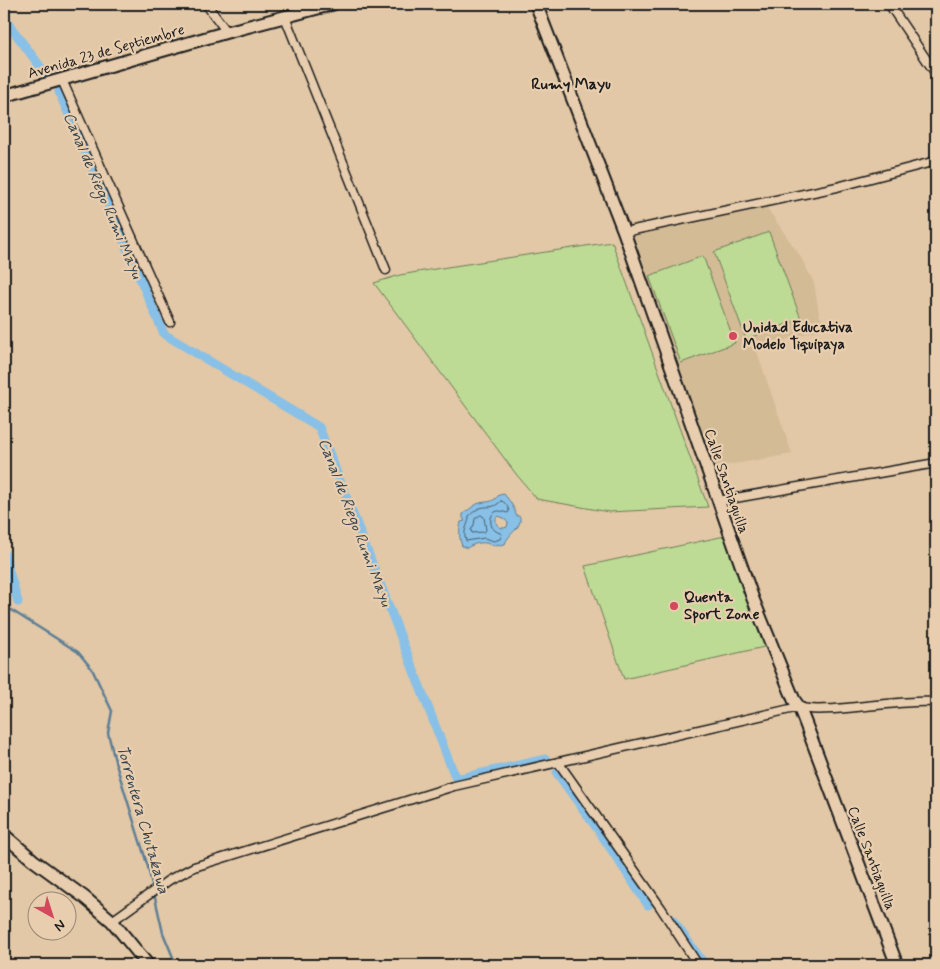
<svg xmlns="http://www.w3.org/2000/svg" width="940" height="969" viewBox="0 0 940 969" font-family="Mynerve,sans-serif">
	<style>
		.built { fill: #d3bb96 }
		.green { fill: #bddb94; stroke: #6c7c58 }
		.water { fill: #88c0e7; stroke: #5d7e96; fill-rule: evenodd }
		.lines { fill: none; stroke-linecap: round; stroke-linejoin: round }
		.shore { stroke: #475e6d; stroke-width: 1 }
		.stream { stroke: #5d7e96; stroke-width: 2.5 }
		.canal { stroke: #88c0e7; stroke-width: 9 }
		.street-casing { stroke: #1c1c1c; stroke-width: 11 }
		.secondary-casing { stroke: #1c1c1c; stroke-width: 15 }
		.street { stroke: #e8ceaf; stroke-width: 8 }
		.secondary { stroke: #e8ceaf; stroke-width: 11 }
		.poi-dot { fill: #d1495b; stroke: #e8ceaf; stroke-width: 2 }
		.labels { text-anchor: middle; stroke-width: 4.5; stroke-linejoin: round; paint-order: stroke }
		.street-label { font-size: 15px; fill: #1c1c1c; stroke: #e8ceaf }
		.poi-label { font-size: 15px; font-weight: bold; fill: #1c1c1c; stroke: #e8ceaf; text-anchor: start }
		.neighbourhood-label { font-size: 16px; font-weight: bold; fill: #1c1c1c; stroke: #e8ceaf }
		.water-label { font-size: 16px; font-style: italic; fill: #37454f; stroke: #e8ceaf }
	</style>
	<rect width="100%" height="100%" fill="#e2c8a6"/>
	<filter id="ink" filterUnits="userSpaceOnUse"><feTurbulence type="fractalNoise" baseFrequency=".02" numOctaves="2"/><feDisplacementMap in="SourceGraphic" scale="10" xChannelSelector="R" yChannelSelector="G"/><feConvolveMatrix kernelMatrix="1 2 1 2 8 2 1 2 1" color-interpolation-filters="sRGB"/></filter>
	<g filter="url(#ink)">
		<path class="built" d="M765,205l35,51 14,27 5,30 5,15 -68,21 36,105 -76,13 -27,-66 -58,-164z"/>
		<path class="green" d="M769,232l32,87 -55,20 -32,-87z
			M612,242l96,265 -99,5 -72,-13 -21,-25 -142,-191 26,-8 41,-7z
			M703,256l32,87 -54,20 -32,-87z
			M725,536l39,111 -140,32 -39,-113z"/>
		<path class="water" d="M504,494c6,7 10,13 12,21l4,2c2,12 -12,16 -15,27l-6,1 -1,-1h-1v2c-3,0 -5,-1 -8,-2 -7,-3 -16,0 -22,4l-5,-2c-3,-8 -3,-15 -1,-24l4,-1 -2,-3v-4c4,-3 9,-7 14,-10 9,-4 14,1 22,-9zM498,516l6,2 4,5 -1,4c-7,3 -12,-2 -11,-9z"/>
		<g class="lines">
			<path class="shore" d="M501,501c4,0 8,7 8,11l-2,1c-3,-1 -6,-2 -8,-2 -8,0 -10,10 -7,16 2,4 6,5 10,7l-2,5 -6,2 -10,-3 -18,3c-4,-12 3,-15 3,-25 3,-3 8,-7 11,-8 10,-3 12,2 21,-7z
				M481,515l3,2 2,13 -2,2 -12,1 -1,-3 3,-5 1,-6z"/>
			<path class="stream" d="M4,605l7,5 67,42 14,17 20,42 -4,22 7,28 33,106 15,66 12,29 3,3"/>
			<path class="canal" d="M4,18l44,59
				M59,92l105,242 155,93 137,352 90,-20
				M4,554l14,48
				M557,773l44,61 47,71
				M672,919l33,46"/>
			<defs>
				<path id="street" d="M206,4l21,28
					M889,4l47,70
					M285,17l101,253
					M62,80l108,242
					M624,232l213,-45 99,-26
					M718,501l218,-38
					M558,762l103,146 37,57
					M112,921l46,-33 11,-8 25,-13 260,-81 345,-79c11,4 23,2 35,2 34,-2 68,-9 102,-7"/>
				<path id="secondary" d="M536,4l88,228 129,367 41,101 5,7 6,15 92,243
					M4,96l223,-64 106,-28
					M4,835l29,25 51,37 28,24 36,44"/>
			</defs>
			<use href="#street" class="street-casing"/>
			<use href="#secondary" class="secondary-casing"/>
			<use href="#street" class="street"/>
			<use href="#secondary" class="secondary"/>
		</g>
	</g>
	<g class="poi-dot">
		<circle cx="733" cy="336" r="5"/>
		<circle cx="674" cy="606" r="5"/>
	</g>
	<g class="labels">
		<g class="street-label">
			<text transform="translate(106 51) rotate(-16)" y="5">Avenida 23 de Septiembre</text>
			<text transform="translate(727 481) rotate(71)" y="5">Calle Santiaguilla</text>
			<text transform="translate(872 858) rotate(69)" y="5">Calle Santiaguilla</text>
		</g>
		<g class="poi-label">
			<text x="743" y="332">Unidad Educativa<tspan x="743" dy="17">Modelo Tiquipaya</tspan></text>
			<text x="684" y="602">Quenta<tspan x="684" dy="17">Sport Zone</tspan></text>
		</g>
		<g class="neighbourhood-label">
			<text x="571" y="89">Rumy Mayu</text>
		</g>
		<g class="water-label">
			<text transform="translate(104 195) rotate(67)" y="6">Canal de Riego Rumi Mayu</text>
			<text transform="translate(356 522) rotate(69)" y="6">Canal de Riego Rumi Mayu</text>
			<text transform="translate(144 819) rotate(74)" y="6">Torrentera Chutakawa</text>
		</g>
	</g>
	<rect width="940" height="969" fill="none" stroke="#e8ceaf" stroke-width="20"/>
	<rect x="10" y="10" width="920" height="949" fill="none" stroke="#1c1c1c" stroke-width="2" filter="url(#ink)"/>
	<g transform="translate(52 916) rotate(141)"><circle r="24" fill="#e8ceaf" stroke="#968774"/>
	<path d="M0-4L9 19L0 12L-9 19Z" fill="#d1495b"/>
	<text y="-8" font-size="14" font-weight="bold" text-anchor="middle" fill="#1c1c1c">N</text>
	</g>
</svg>
